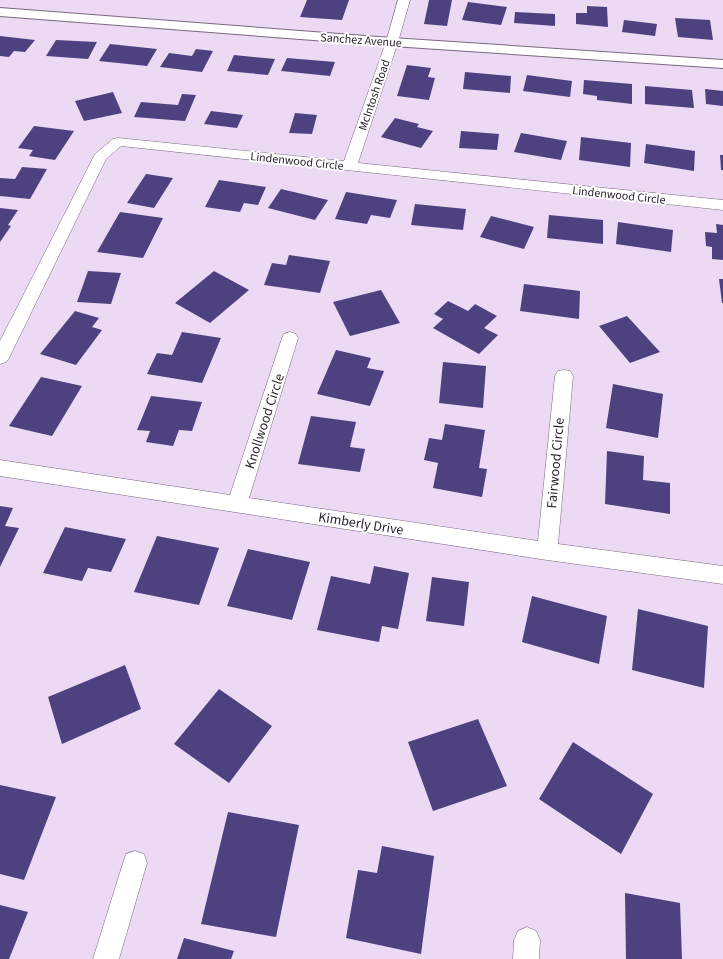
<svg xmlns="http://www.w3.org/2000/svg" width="723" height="959" viewBox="0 0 723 959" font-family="'Source Sans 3',sans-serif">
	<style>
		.building { fill: #4d427f }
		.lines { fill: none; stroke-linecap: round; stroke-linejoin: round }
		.street-casing { stroke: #796881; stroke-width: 1 }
		.secondary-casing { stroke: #796881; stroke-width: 2 }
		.street { fill: #fff; fill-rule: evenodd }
		.secondary { fill: #fff; fill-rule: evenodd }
		.labels { text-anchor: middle; stroke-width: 4; stroke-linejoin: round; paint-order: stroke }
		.far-street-label { font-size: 12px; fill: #261f29; stroke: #fff }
		.street-label { font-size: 14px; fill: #261f29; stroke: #fff }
	</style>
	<rect width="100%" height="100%" fill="#ecd9f4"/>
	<path class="building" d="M307,0h42l-7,20 -42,-3z
		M429,0h23l-5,26 -23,-2z
		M468,2l39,5 -6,18 -39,-5z
		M587,6l20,1 1,20 -32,-3v-11h11z
		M515,12l40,2v12l-41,-3z
		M675,18l35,2 3,20 -35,-3z
		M624,20l33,4 -2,12 -33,-4z
		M0,36l35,4 -10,12 -11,-1 -5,6 -9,-1z
		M56,40l41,2 -9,17 -42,-3z
		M110,44l47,5 -10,17 -48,-5z
		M196,49l17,2 -11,21 -42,-5 9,-14 23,3z
		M234,55l41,4 -7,16 -41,-4z
		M287,58l48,4 -5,14 -49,-5z
		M407,65l24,3 -3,9 7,1 -6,22 -32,-4z
		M465,72l46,4 -1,17 -47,-4z
		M527,75l45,6 -2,16 -47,-6z
		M584,80l48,4v20l-35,-4v-4l-14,-2z
		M645,86l47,4 2,18 -49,-4z
		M705,89l18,2v15l-17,-2z
		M113,92l9,21 -38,8 -9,-20z
		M182,94l14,1 -11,26 -51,-4 7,-15 37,3z
		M211,111l32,4 -6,13 -33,-4z
		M295,113l22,2 -5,19 -23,-1z
		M395,118l24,6 -2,3 16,4 -12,17 -40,-11z
		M34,126l40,5 -19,29 -26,-4 4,-6 -15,-2z
		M461,131l38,3 -2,16 -38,-2z
		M521,133l46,8 -6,19 -47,-8z
		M581,137l50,6 -1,24 -51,-7z
		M646,144l49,7 -1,20 -50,-8z
		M720,155h3v15h-2z
		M22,167l25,2 -17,30 -30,-3v-18l15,1z
		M146,174l27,4 -19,30 -27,-5z
		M219,180l47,7 -8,18 -14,-2 -4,9 -35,-5z
		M281,189l47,11 -13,20 -47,-12z
		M346,192l51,8 -7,18 -19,-3 -4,9 -32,-5z
		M415,204l51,5 -3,21 -52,-5z
		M0,208l18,2 -10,15 3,1 -11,16z
		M120,212l43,6 -20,40 -46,-6z
		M549,215l54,5v24l-56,-6z
		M491,216l43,11 -10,22 -44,-12z
		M618,222l55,8 -2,22 -55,-8z
		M716,224l7,1v35l-11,-1v-12l-6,-1 -1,-14 12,1z
		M289,255l41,6 -10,32 -56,-8 8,-22 14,2z
		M88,271l33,2 -10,31 -34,-2z
		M214,271l35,19 -39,33 -35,-20z
		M719,279h4v24h-1z
		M524,284l56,7 -1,28 -59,-8z
		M381,290l19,33 -50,13 -17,-34z
		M448,301l20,10 7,-7 22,12 -13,12 14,7 -19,19 -46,-26 10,-9 -9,-5z
		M75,311l24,7 -7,9 10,3 -26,35 -36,-11z
		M627,316l33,36 -30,11 -31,-37z
		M182,332l39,6 -19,45 -55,-9 10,-21 15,2z
		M336,350l35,8 -4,10 17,3 -14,35 -53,-12z
		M443,362l43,4 -3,42 -44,-5z
		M41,377l41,9 -30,50 -43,-10z
		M613,384l50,10 -5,44 -52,-10z
		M151,396l51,6 -10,29 -13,-1 -6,16 -27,-4 4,-11 -13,-1z
		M311,416l45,6 -6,25 15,2 -5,23 -62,-8z
		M445,424l40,6 -6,38 8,1 -5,28 -49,-9 5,-25 -14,-3 5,-22 13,2z
		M607,451l37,5 -1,24 27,3v31l-65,-10z
		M0,506l13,2 -8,18 14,2 -19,39z
		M65,527l61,12 -15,33 -23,-4 -6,13 -39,-8z
		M157,536l62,12 -20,57 -65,-13z
		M248,549l62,13 -18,58 -65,-14z
		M374,566l35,7 -11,56 -16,-3 -3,16 -62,-12 14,-54 39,8z
		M432,577l37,5 -5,44 -38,-5z
		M532,596l75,20 -8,48 -77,-22z
		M638,609l70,17 -4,62 -72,-18z
		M125,665l16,44 -79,35 -14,-47z
		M219,689l53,37 -43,57 -55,-39z
		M478,719l29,67 -74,25 -25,-69z
		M573,742l80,52 -32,60 -82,-55z
		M0,785l56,12 -32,83 -24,-6z
		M228,812l71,13 -23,112 -75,-13z
		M382,846l52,10 -13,98 -75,-16 12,-68 19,3z
		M625,893l55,10 2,56h-56z
		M0,905l28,7 -19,47h-9z
		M184,938l50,13 -3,8h-54z"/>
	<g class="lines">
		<defs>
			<path id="street" d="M398,0h12l-12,42 -40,121 365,37v10l-602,-64 -15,13 -97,199 -3,4 -6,2v-23l95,-187 18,-15 5,-1 226,23 42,-119z
				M290,332l6,2 2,4 -49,160 289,43 17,-165 3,-5 6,-1 6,1 3,5 -15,168 165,22v18l-176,-24 -547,-84v-16l230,35 52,-157 2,-4z
				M135,851l9,3 3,9 -28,96h-26l30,-96 3,-9z
				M527,927l9,4 4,9 -1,19h-26l1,-19 4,-9z"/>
			<path id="secondary" d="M0,8l392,30 331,22v8l-331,-22 -392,-30z"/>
		</defs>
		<use href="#street" class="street-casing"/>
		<use href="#secondary" class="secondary-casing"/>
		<use href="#street" class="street"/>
		<use href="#secondary" class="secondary"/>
	</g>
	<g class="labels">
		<g class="far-street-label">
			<text transform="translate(361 40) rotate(4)" y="4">Sanchez Avenue</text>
			<text transform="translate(374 95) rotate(-71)" y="4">McIntosh Road</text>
			<text transform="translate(297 161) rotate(6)" y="4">Lindenwood Circle</text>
			<text transform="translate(619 195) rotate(6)" y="4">Lindenwood Circle</text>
		</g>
		<g class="street-label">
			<text transform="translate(264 421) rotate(-72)" y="5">Knollwood Circle</text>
			<text transform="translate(555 463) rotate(-85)" y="5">Fairwood Circle</text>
			<text transform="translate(361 523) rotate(9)" y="5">Kimberly Drive</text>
		</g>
	</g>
</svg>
